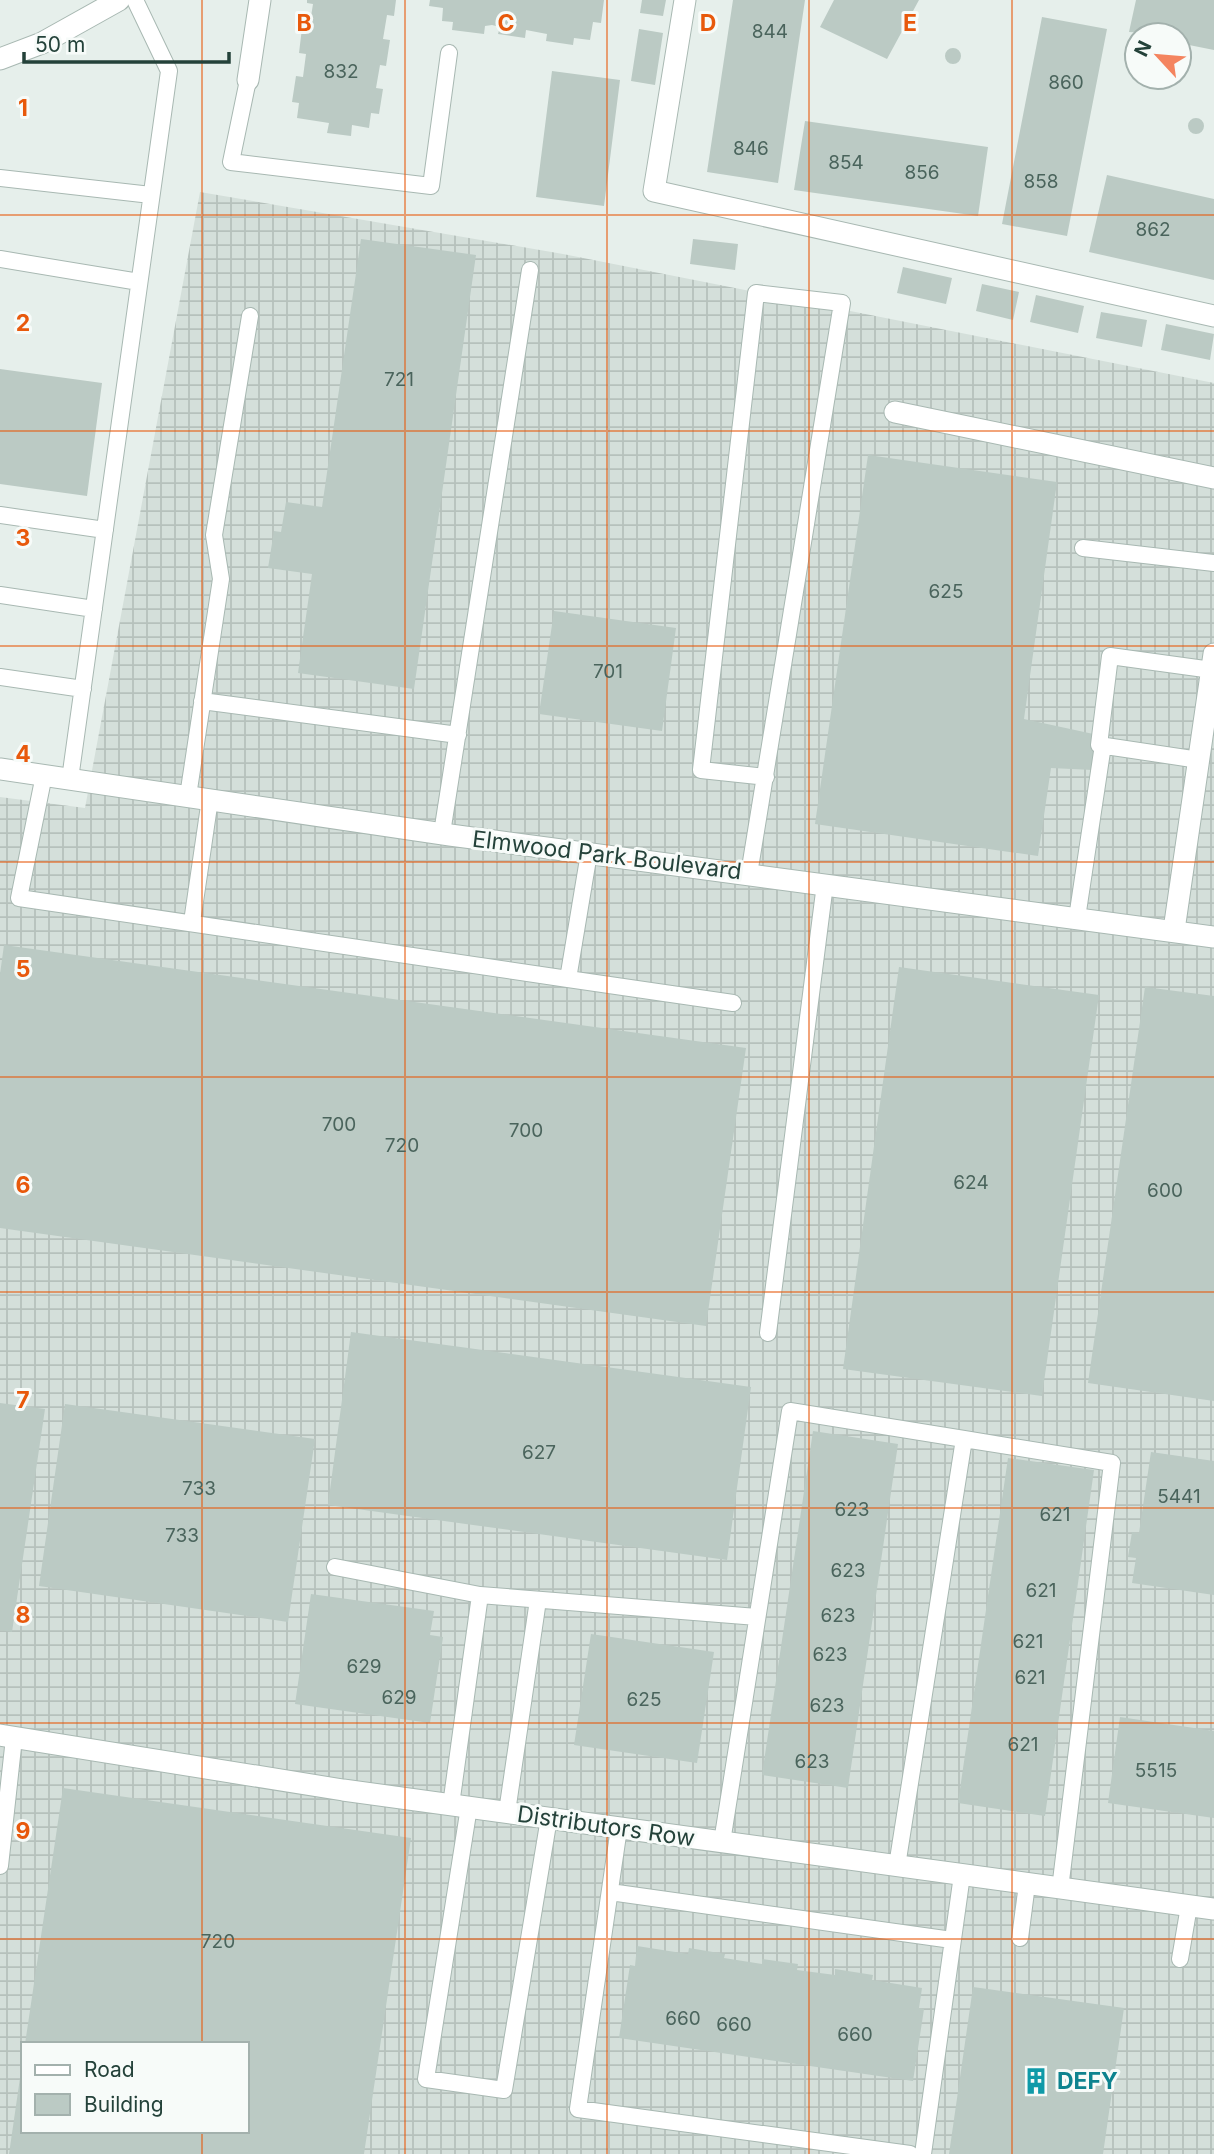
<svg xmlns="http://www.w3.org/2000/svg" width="1214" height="2154" viewBox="0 0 1214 2154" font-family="Inter,sans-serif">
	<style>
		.industrial { fill: url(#industrial-grid); fill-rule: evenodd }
		.building { fill: #bbcac4 }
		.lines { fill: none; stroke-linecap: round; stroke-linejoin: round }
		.service-casing { stroke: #a8b8b2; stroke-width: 18 }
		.minor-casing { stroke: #a8b8b2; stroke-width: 23 }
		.tertiary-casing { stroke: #a8b8b2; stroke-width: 23 }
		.service { stroke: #fff; stroke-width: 16 }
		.minor { stroke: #fff; stroke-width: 21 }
		.tertiary { stroke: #fff; stroke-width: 21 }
		.grid { fill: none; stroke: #e8590c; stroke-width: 2; stroke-opacity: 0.55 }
		.labels { text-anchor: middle; stroke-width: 6; stroke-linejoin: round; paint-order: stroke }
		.number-label { font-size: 19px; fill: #4a645c }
		.street-label { font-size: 23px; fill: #24423a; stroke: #f7fbf9 }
		.culture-label { font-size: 23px; font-weight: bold; fill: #0d838f; stroke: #f7fbf9; text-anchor: start }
		.grid-label { font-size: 23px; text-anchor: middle; font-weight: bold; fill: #e8590c; stroke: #f7fbf9; stroke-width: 6; stroke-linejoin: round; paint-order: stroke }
	</style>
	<defs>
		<pattern id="industrial-grid" width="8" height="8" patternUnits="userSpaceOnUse" patternTransform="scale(1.75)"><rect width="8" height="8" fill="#d4dfda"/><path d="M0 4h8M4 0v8" fill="none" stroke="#b6c1bc"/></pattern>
	</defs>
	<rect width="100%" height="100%" fill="#e6efeb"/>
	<path class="industrial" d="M200,192l363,62 651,129v1771h-1214v-1357l85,11zM23,2044h224v87h-224z"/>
	<path class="building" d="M307,0h89l-2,16 -7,-1 -4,24 7,1 -4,26 -6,-1 -4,23 7,1 -4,25 -8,-1 -2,15 -17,-3 -1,11 -24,-3 2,-10 -32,-5 2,-15 -7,-1 4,-26 7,1 3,-23 -7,-1 3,-25 7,1 4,-25 -6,-1z
		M430,0h174l-3,23 -8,-1 -3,18 -16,-2 -1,7 -27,-4 1,-7 -21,-4 -1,8 -27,-4 2,-7 -8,-2 -7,1 -1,8 -32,-4 1,-8 -11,-1 1,-13 -14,-2z
		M642,0h24l-3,16 -23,-3z
		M733,0h72l-27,183 -71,-11z
		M834,0h85l-32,59 -67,-32z
		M1136,0h78v50l-35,-7v-8l-50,-3z
		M1042,17l65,12 -40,207 -65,-12z
		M639,29l24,4 -8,52 -24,-4z
		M945 56a8 8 0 1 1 16 0a8 8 0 1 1-16 0Z
		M552,71l68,9 -16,126 -68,-9z
		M1188 126a8 8 0 1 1 16 0a8 8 0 1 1-16 0Z
		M805,121l183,26 -10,69 -184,-26z
		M1107,175l107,24v81l-125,-28z
		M361,239l115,16 -62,434 -116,-16 14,-99 -44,-6 6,-37 7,1 5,-30 36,5z
		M693,239l45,5 -3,26 -45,-6z
		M903,267l49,11 -6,26 -49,-11z
		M982,284l37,8 -6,28 -37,-9z
		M1036,295l48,11 -6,27 -48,-11z
		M1101,312l46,8 -5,27 -46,-9z
		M1166,324l48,10 -4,26 -49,-10z
		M0,369l102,14 -15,113 -87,-12z
		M868,455l189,27 -33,237 74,16 -5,35 -42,-2 -13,88 -223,-32z
		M554,611l122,17 -14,103 -123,-17z
		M4,945l742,103 -40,278 -706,-98v-254z
		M899,967l200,28 -57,401 -199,-27z
		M1145,987l69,9v405l-126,-18z
		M351,1332l400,55 -24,173 -399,-55z
		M0,1403l45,6 -33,223 -12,-2z
		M65,1404l250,35 -27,183 -249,-36z
		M813,1431l85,13 -50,344 -86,-13z
		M1151,1452l63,9v134l-82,-12 4,-25 -8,-1 4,-25 7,1z
		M1008,1458l86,12 -49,346 -87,-13z
		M311,1594l123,17 -4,24 13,2 -13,86 -135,-19z
		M591,1634l123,18 -17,111 -123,-18z
		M1120,1717l94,14v87l-106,-15z
		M63,1788l348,50 -47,316h-355l12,-83 2,60h224v-87h-222z
		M637,1946l51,8 1,-6 36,6 -1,4 38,6v-5l36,5 -1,6 38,5v-6l38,6 -1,5 50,8 -3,20 5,1 -11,72 -294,-43 11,-73 5,1z
		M973,1987l151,21 -21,146h-154z"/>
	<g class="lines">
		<defs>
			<path id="service" d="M248,80l-17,82 200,24 18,-133
				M0,178l151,17
				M0,259l139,23
				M0,515l105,15
				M1083,548l131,15
				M0,595l94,14
				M0,677l83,12
				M202,701l256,34
				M1199,760l-100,-15 11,-89 102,14
				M44,775l-25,123 549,81 21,-126
				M70,779l99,-708 -34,-71
				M188,796l33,-217 -7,-44 36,-219
				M442,833l88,-563
				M749,874l93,-571 -86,-10 -55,477 65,7
				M1077,918l26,-173
				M192,922l18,-123
				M568,979l165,24
				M768,1333l57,-449
				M335,1567l145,28
				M451,1805l29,-210 277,22
				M469,1807l-43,272 78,11 45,-272
				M507,1812l31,-212
				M619,1828l-41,281 332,45
				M722,1842l68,-431 174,28
				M0,1866l14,-128
				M897,1866l67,-427 148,24 -52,426
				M610,1892l342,48
				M1020,1938l7,-54
				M1180,1959l9,-53
				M923,2154l39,-279"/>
			<path id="minor" d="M685,0l-31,191 560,125
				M0,59l42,-16 77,-43
				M248,80l12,-80
				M895,412l319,66
				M1174,930l40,-276
				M0,1735l343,55 871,119"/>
			<path id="tertiary" d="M0,769l450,66 764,102"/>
		</defs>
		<use href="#service" class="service-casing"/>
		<use href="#minor" class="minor-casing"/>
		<use href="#tertiary" class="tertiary-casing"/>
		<use href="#service" class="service"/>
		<use href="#minor" class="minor"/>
		<use href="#tertiary" class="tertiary"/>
	</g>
	<path class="grid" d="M202,0v2044M405,0v2154M607,0v2154M809,0v2154M1012,0v2154M0,215h1214M0,431h1214M0,646h1214M0,862h1214M0,1077h1214M0,1292h1214M0,1508h1214M0,1723h1214M0,1939h1214M202,2131v23"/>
	<defs>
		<symbol id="building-bare" viewBox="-9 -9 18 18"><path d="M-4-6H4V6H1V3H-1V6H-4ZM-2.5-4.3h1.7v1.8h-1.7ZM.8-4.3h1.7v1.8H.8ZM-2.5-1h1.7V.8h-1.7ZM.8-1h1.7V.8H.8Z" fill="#0f9aa8" stroke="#f7fbf9" stroke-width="2.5" paint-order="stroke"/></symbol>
	</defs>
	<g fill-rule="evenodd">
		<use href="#building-bare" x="1017" y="2062" width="38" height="38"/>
	</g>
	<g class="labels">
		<g class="number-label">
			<text x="770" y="38">844</text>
			<text x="341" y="78">832</text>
			<text x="1066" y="89">860</text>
			<text x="751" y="155">846</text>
			<text x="846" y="169">854</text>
			<text x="922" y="179">856</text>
			<text x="1041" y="188">858</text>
			<text x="1153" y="236">862</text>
			<text x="399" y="386">721</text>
			<text x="946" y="598">625</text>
			<text x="608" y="678">701</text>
			<text x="339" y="1131">700</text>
			<text x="526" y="1137">700</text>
			<text x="402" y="1152">720</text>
			<text x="971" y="1189">624</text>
			<text x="1165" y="1197">600</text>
			<text x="539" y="1459">627</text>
			<text x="199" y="1495">733</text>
			<text x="1179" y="1503">5441</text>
			<text x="852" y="1516">623</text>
			<text x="1055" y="1521">621</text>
			<text x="182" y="1542">733</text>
			<text x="848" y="1577">623</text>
			<text x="1041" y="1597">621</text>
			<text x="838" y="1622">623</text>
			<text x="1028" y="1648">621</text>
			<text x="830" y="1661">623</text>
			<text x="364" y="1673">629</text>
			<text x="1030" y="1684">621</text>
			<text x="399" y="1704">629</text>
			<text x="644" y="1706">625</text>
			<text x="827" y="1712">623</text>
			<text x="1023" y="1751">621</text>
			<text x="812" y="1768">623</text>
			<text x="1156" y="1777">5515</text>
			<text x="218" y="1948">720</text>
			<text x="683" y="2025">660</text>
			<text x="734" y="2031">660</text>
			<text x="855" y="2041">660</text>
		</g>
		<g class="street-label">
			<text transform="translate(607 855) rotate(7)" y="8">Elmwood Park Boulevard</text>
			<text transform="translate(606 1826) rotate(8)" y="8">Distributors Row</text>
		</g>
		<g class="culture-label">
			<text x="1057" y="2089">DEFY</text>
		</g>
	</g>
	<g class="grid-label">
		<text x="304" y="31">B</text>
		<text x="506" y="31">C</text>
		<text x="708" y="31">D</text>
		<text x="910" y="31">E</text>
		<text x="23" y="116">1</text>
		<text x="23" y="331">2</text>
		<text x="23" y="546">3</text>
		<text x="23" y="762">4</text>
		<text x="23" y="977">5</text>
		<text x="23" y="1193">6</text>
		<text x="23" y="1408">7</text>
		<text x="23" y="1623">8</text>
		<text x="23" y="1839">9</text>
	</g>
	<rect x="21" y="2042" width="228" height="91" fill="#f7fbf9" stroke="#a3b1ad" stroke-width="2"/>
	<rect x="35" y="2065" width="35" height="10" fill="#ffffff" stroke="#a3b1ad" stroke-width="2"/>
	<text x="84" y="2077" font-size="21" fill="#24423a">Road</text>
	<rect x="35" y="2094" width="35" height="21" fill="#bbcac4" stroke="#a3b1ad" stroke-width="2"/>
	<text x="84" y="2112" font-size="21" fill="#24423a">Building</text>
	<g transform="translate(1158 56) rotate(296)"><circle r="33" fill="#f7fbf9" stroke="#a3b1ad" stroke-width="2"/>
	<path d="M0-5L12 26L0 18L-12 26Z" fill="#f4845f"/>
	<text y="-10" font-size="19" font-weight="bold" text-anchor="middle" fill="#24423a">N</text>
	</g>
	<path d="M24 52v10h205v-10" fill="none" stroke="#24423a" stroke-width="3.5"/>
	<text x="35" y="52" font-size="21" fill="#24423a" stroke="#f7fbf9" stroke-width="5" paint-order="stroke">50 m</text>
</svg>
